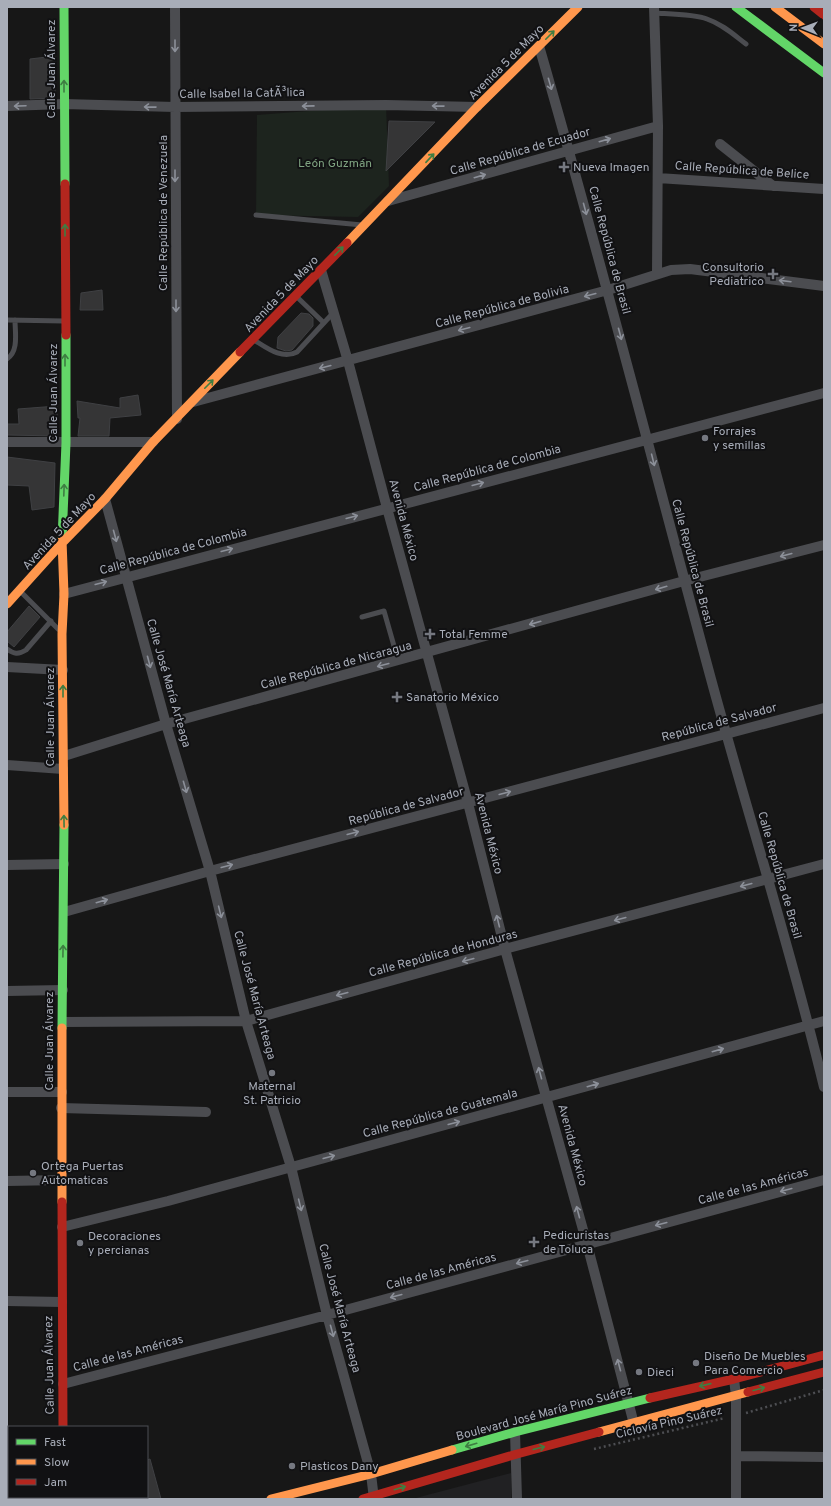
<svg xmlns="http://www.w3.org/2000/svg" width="831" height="1506" viewBox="0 0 831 1506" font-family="Overpass,sans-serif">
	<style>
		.built { fill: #212123 }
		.green { fill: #1d241e }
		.building { fill: #353536; stroke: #3f4043 }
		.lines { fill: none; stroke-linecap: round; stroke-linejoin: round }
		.path { stroke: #4d4e52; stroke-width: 2.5; stroke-dasharray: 2 3; stroke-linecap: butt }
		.lane { stroke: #4b4c50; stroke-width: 5 }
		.street { stroke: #4b4c50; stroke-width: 10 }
		.fast { stroke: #63d668; stroke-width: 9 }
		.slow { stroke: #ff974d; stroke-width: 9 }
		.jam { stroke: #b3261e; stroke-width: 9 }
		.oneway { stroke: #3e7d42 }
		.oneway2 { stroke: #8c9099 }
		.poi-dot { fill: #757880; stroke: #111113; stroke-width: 1.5 }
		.labels { text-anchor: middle; stroke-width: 4; stroke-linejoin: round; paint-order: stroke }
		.street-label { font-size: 12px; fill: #a8adb8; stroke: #111113 }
		.park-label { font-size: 12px; fill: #7fa381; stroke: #111113 }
		.poi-label { font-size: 12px; fill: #a8adb8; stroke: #111113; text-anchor: start }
	</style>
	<rect width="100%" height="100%" fill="#171717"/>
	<path class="built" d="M511,1473v26h-99z"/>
	<path class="green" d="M386,105l3,81 -31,31 -102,-2 1,-100z"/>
	<path class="building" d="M55,56v42l-25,1v-40z
		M389,121l46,1 -49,49z
		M102,290l1,20h-23l1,-17z
		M301,313l8,1 4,4v8l-21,24 -6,1 -9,-3 1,-11z
		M138,395l3,20 -31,3 -1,18h-31l2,-18h-2l-1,-17 43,7v-10z
		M57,406v30l-50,-1v-11h12l-1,-15z
		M7,457l48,6 -1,44 -22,3 -3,-24 -22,-1z
		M29,606l11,11 -26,30 -7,-6v-9z
		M150,1459l11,40h-14v-39z"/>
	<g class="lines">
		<path class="path" d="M746,1413l78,-23
			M594,1449l131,-31"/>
		<path class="lane" d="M654,13c15,1 40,1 53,6 15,5 27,16 39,25
			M256,215l106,10
			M297,297l27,26
			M7,320l57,1
			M254,340c13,8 28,20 43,12l37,-40
			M7,359c12,-8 8,-26 8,-39
			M20,591l38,38
			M362,617l22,-6 14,49
			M7,649c7,5 11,6 19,1l25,-29
			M122,1497v2"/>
		<path class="street" d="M175,7l2,412
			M654,7l4,119 -1,148
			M539,46c61,210 115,422 172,633 37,136 80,271 113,408
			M7,106l57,-2 111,3 211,-2 91,2
			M720,144l53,42
			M658,178l166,11
			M388,201l270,-75
			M321,270l27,91 39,147 81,295 37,146 82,295 47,180
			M193,402l415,-112 63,-20 19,-1 134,17
			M7,442h146
			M105,499l61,225 44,147 36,150 45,146 36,148 44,159 3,25
			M64,594l760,-201
			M7,667l56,3
			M64,756l102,-32 518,-143 140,-36
			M7,765l56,4
			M7,865l57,-1
			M64,912l146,-41 614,-163
			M7,991l56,-1
			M63,1022l183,-1 259,-72 319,-85
			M7,1092h55
			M61,1108l145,4
			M7,1181l55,-1
			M62,1227l106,-26 656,-180
			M7,1301l55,1
			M734,1379l2,17v103
			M63,1384l264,-69 497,-135
			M515,1432l2,67
			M7,1435h2
			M736,1456l88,1
			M63,1499v-2"/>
		<path class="fast" d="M64,7l1,177
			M736,7l88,66
			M62,540l4,-97v-108
			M62,1028l2,-203
			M452,1450l63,-18 135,-34"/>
		<path class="slow" d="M775,7l49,37
			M347,243l130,-136 101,-100
			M62,540l2,54 -2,40 2,191
			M7,604l55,-61 43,-44 48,-57 87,-90
			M62,1202v-174
			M599,1432l149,-40
			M271,1499l100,-25 81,-24"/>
		<path class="jam" d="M814,7l10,8
			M65,184l1,151
			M240,352l107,-109
			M62,1202l1,225
			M748,1392l76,-20
			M650,1398l84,-19 90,-24
			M363,1499l154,-45 82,-22"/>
	</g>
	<defs><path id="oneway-shaft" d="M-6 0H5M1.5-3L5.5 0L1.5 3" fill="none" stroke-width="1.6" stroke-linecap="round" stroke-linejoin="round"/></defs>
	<g class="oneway">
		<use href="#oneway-shaft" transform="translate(550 35) rotate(-45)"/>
		<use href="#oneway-shaft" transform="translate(64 86) rotate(-90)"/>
		<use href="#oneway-shaft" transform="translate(430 158) rotate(-47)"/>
		<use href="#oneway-shaft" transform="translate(65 230) rotate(-90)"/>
		<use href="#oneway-shaft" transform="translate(339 251) rotate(-45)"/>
		<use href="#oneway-shaft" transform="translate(65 360) rotate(-90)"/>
		<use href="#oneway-shaft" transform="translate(209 384) rotate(-45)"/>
		<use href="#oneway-shaft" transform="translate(64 490) rotate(-88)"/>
		<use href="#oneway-shaft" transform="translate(63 691) rotate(-90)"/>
		<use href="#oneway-shaft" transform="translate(64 821) rotate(-91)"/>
		<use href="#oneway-shaft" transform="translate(63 951) rotate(-89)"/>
		<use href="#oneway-shaft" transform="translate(705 1385) rotate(167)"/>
		<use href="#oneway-shaft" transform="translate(759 1389) rotate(-15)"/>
		<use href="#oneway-shaft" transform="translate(471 1445) rotate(164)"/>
		<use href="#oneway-shaft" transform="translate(539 1448) rotate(-14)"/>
		<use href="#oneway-shaft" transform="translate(400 1488) rotate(-16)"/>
	</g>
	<g class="oneway2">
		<use href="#oneway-shaft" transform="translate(175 46) rotate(90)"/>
		<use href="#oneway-shaft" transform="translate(550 84) rotate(74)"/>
		<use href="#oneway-shaft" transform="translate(20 106) rotate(178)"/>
		<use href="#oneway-shaft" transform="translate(308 106) rotate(179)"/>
		<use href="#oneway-shaft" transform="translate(438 106) rotate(-179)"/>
		<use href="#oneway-shaft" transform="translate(150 107) rotate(-179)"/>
		<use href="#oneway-shaft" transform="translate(605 140) rotate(-16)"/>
		<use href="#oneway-shaft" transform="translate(175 176) rotate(90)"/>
		<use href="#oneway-shaft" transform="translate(480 176) rotate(-16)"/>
		<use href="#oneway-shaft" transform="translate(585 209) rotate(75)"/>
		<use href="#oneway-shaft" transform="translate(785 281) rotate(-173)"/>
		<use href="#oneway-shaft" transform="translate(590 295) rotate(165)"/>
		<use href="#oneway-shaft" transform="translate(176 306) rotate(90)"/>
		<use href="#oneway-shaft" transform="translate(464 329) rotate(165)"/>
		<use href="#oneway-shaft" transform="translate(620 334) rotate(75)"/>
		<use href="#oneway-shaft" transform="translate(325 367) rotate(166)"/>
		<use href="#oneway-shaft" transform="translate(653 460) rotate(76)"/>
		<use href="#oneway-shaft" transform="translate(478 484) rotate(-15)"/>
		<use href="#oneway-shaft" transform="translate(352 517) rotate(-15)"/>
		<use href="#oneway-shaft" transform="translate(115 536) rotate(75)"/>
		<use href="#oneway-shaft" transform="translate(227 550) rotate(-15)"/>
		<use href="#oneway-shaft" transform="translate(786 555) rotate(165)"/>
		<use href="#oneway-shaft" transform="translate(101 583) rotate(-15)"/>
		<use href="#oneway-shaft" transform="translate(661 588) rotate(164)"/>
		<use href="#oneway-shaft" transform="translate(535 623) rotate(164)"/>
		<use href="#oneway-shaft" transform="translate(149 662) rotate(75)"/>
		<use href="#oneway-shaft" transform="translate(383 665) rotate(165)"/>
		<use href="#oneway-shaft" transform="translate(185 787) rotate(74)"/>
		<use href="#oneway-shaft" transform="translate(505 793) rotate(-15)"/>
		<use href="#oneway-shaft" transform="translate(353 833) rotate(-15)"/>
		<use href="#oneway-shaft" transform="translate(227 866) rotate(-15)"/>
		<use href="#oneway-shaft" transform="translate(746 885) rotate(165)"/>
		<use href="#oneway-shaft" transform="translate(102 901) rotate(-16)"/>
		<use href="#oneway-shaft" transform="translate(220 912) rotate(76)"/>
		<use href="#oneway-shaft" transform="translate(620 919) rotate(165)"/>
		<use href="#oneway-shaft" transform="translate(498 921) rotate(-104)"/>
		<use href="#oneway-shaft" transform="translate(468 960) rotate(165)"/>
		<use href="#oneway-shaft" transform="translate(342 994) rotate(165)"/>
		<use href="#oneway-shaft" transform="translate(718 1050) rotate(-16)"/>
		<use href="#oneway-shaft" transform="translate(540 1073) rotate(-105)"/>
		<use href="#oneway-shaft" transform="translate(593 1085) rotate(-16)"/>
		<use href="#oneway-shaft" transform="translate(454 1123) rotate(-15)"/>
		<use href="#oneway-shaft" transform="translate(329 1157) rotate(-15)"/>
		<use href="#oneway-shaft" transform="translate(786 1190) rotate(165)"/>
		<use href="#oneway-shaft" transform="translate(300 1205) rotate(76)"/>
		<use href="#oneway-shaft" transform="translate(578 1212) rotate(-105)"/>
		<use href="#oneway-shaft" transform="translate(661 1224) rotate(165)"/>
		<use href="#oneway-shaft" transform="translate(522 1262) rotate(165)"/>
		<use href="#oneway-shaft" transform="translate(396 1296) rotate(165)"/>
		<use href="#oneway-shaft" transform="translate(332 1331) rotate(75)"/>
		<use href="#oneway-shaft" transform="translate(619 1365) rotate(-105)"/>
	</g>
	<g class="poi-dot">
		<path d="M562 161h4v4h4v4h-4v4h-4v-4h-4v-4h4z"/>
		<path d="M771 268h4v4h4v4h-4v4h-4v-4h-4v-4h4z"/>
		<circle cx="705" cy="438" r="4"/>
		<path d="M428 628h4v4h4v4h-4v4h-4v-4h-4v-4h4z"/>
		<path d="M395 691h4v4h4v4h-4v4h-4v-4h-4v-4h4z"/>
		<circle cx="272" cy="1073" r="4"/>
		<circle cx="33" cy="1173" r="4"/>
		<path d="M532 1236h4v4h4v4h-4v4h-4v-4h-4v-4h4z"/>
		<circle cx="80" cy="1243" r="4"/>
		<circle cx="696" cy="1363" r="4"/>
		<circle cx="639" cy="1372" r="4"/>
		<circle cx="292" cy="1466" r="4"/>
	</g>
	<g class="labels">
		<g class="street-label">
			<text transform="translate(506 62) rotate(-45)" y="4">Avenida 5 de Mayo</text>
			<text transform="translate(51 69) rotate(-90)" y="4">Calle Juan Álvarez</text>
			<text transform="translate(242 93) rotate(-1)" y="4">Calle Isabel la CatÃ³lica</text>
			<text transform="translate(520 151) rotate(-16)" y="4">Calle República de Ecuador</text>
			<text transform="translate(742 170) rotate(4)" y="4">Calle República de Belice</text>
			<text transform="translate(163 213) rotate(-90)" y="4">Calle República de Venezuela</text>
			<text transform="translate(610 250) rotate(75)" y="4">Calle República de Brasil</text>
			<text transform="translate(281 294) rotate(-46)" y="4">Avenida 5 de Mayo</text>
			<text transform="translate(502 306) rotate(-15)" y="4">Calle República de Bolivia</text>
			<text transform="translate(53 393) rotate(-90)" y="4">Calle Juan Álvarez</text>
			<text transform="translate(487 468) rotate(-15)" y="4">Calle República de Colombia</text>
			<text transform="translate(404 520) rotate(75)" y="4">Avenida México</text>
			<text transform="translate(59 531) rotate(-47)" y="4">Avenida 5 de Mayo</text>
			<text transform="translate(173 551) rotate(-15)" y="4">Calle República de Colombia</text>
			<text transform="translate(693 563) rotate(75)" y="4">Calle República de Brasil</text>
			<text transform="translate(336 665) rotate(-15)" y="4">Calle República de Nicaragua</text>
			<text transform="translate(169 683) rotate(74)" y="4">Calle José María Arteaga</text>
			<text transform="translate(50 717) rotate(-90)" y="4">Calle Juan Álvarez</text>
			<text transform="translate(719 722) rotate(-15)" y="4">República de Salvador</text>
			<text transform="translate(406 806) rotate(-15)" y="4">República de Salvador</text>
			<text transform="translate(489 833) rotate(76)" y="4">Avenida México</text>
			<text transform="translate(780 875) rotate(74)" y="4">Calle República de Brasil</text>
			<text transform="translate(443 953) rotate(-15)" y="4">Calle República de Honduras</text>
			<text transform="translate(255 995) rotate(75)" y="4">Calle José María Arteaga</text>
			<text transform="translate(49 1041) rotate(-90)" y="4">Calle Juan Álvarez</text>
			<text transform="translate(440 1113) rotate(-15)" y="4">Calle República de Guatemala</text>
			<text transform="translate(573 1145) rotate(75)" y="4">Avenida México</text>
			<text transform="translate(753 1186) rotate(-15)" y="4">Calle de las Américas</text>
			<text transform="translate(441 1271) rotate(-15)" y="4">Calle de las Américas</text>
			<text transform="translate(340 1308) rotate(75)" y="4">Calle José María Arteaga</text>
			<text transform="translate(128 1353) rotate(-15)" y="4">Calle de las Américas</text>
			<text transform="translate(49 1365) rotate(-91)" y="4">Calle Juan Álvarez</text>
			<text transform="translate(544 1413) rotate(-15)" y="4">Boulevard José María Pino Suárez</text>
			<text transform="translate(669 1422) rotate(-13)" y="4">Ciclovía Pino Suárez</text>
		</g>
		<g class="park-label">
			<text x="335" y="167">León Guzmán</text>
		</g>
		<g class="poi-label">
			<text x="573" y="171">Nueva Imagen</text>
			<text x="764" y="271" text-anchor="end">Consultorio<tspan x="764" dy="14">Pediatrico</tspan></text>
			<text x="713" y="435">Forrajes<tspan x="713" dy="14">y semillas</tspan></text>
			<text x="439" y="638">Total Femme</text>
			<text x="406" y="701">Sanatorio México</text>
			<text x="272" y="1090" text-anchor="middle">Maternal<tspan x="272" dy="14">St. Patricio</tspan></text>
			<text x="41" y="1170">Ortega Puertas<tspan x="41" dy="14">Automaticas</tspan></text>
			<text x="543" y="1239">Pedicuristas<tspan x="543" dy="14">de Toluca</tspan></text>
			<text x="88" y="1240">Decoraciones<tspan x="88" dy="14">y percianas</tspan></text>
			<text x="704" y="1360">Diseño De Muebles<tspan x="704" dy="14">Para Comercio</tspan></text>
			<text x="647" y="1376">Dieci</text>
			<text x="300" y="1470">Plasticos Dany</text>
		</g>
	</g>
	<rect width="831" height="1506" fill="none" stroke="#a8adb8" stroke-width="16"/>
	<rect x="8" y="1426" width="140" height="72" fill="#111113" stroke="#4d4f55"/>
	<rect x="16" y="1439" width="20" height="6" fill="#63d668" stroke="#4d4f55"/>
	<text x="44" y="1446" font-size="12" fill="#a8adb8">Fast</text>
	<rect x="16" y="1459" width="20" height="6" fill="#ff974d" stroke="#4d4f55"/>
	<text x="44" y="1466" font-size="12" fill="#a8adb8">Slow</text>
	<rect x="16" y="1479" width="20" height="6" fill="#b3261e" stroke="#4d4f55"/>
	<text x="44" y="1486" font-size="12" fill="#a8adb8">Jam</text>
	<g transform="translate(803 28) rotate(271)" stroke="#111113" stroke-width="3" paint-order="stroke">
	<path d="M0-3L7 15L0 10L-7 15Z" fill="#a8adb8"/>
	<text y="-6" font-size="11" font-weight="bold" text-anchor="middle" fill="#a8adb8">N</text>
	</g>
</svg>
